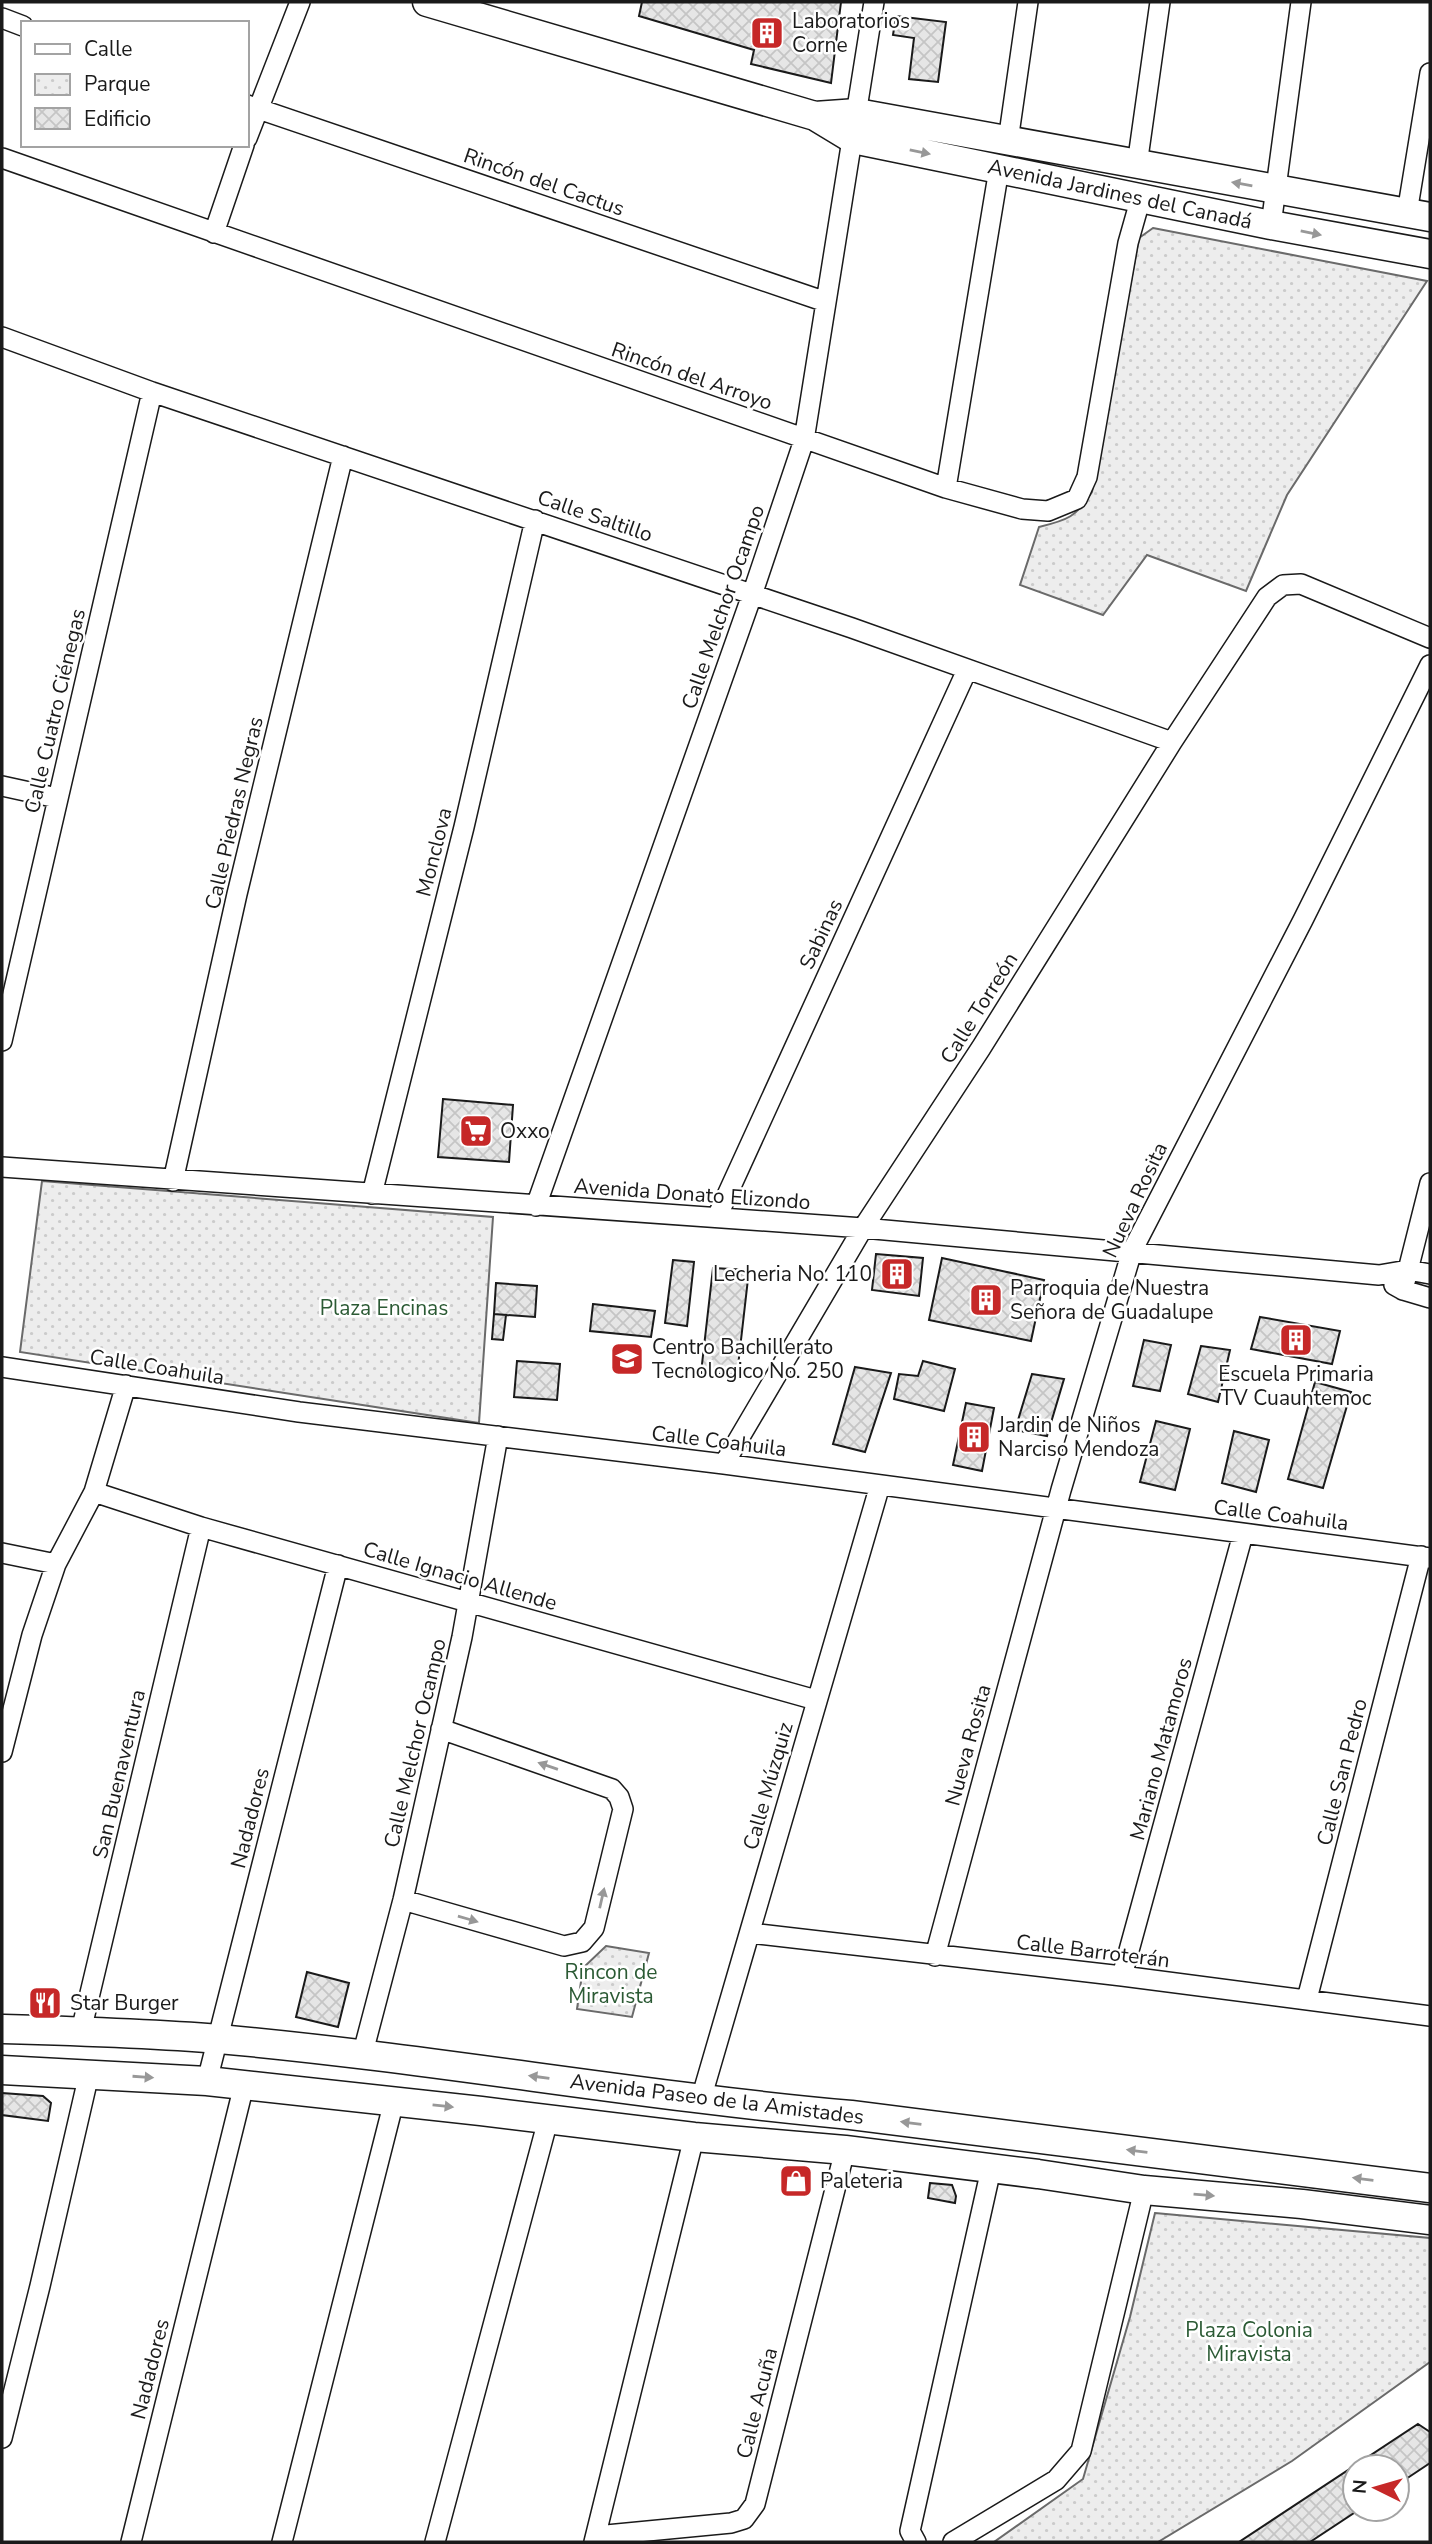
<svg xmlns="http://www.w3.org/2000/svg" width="1432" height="2544" viewBox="0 0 1432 2544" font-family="'Nunito Sans',sans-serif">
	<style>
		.park { fill: url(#park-dots); stroke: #6a6a6a; stroke-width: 2 }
		.building { fill: url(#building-cross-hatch); stroke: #1a1a1a; stroke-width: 2 }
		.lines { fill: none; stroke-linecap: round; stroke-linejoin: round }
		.street-casing { stroke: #1a1a1a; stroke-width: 22 }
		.secondary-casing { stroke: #1a1a1a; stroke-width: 31 }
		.street { stroke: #fff; stroke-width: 19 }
		.secondary { stroke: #fff; stroke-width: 28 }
		.oneway { fill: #989898 }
		.labels { text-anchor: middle; stroke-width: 5; stroke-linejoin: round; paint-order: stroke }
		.poi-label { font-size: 21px; fill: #1a1a1a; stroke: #fff; text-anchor: start }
		.street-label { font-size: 21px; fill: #1a1a1a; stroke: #fff }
		.park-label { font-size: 21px; fill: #2b5a34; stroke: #fff }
	</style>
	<defs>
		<pattern id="park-dots" width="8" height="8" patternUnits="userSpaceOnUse" patternTransform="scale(1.75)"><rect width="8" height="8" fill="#ededed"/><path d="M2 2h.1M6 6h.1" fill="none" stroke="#cbcbcb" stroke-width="1.8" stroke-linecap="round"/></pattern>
		<pattern id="building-cross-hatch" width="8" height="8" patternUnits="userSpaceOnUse" patternTransform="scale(1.75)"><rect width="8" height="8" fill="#e6e6e6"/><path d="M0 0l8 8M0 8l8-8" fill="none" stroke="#c5c5c5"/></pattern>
	</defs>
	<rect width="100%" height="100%" fill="#fff"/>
	<path class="park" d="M1153,228l274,53 -140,214 -41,96 -99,-36 -44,60 -83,-30 19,-58c29,-7 37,-10 53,-35l47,-254z
		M42,1181l451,36 -14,206 -459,-71z
		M606,1946l43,7 -17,64 -55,-8 6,-41z
		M1155,2213l275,25v124l-138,99 -134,81h-164l89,-63 47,-162z"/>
	<path class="building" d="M642,2h199l-10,81 -80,-19 3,-14 -115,-34z
		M896,16l50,6 -8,60 -29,-3 5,-41 -21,-3z
		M443,1099l70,6 -4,57 -71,-5z
		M876,1254l47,4 -4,38 -47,-6z
		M942,1258l102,22 -13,61 -102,-21z
		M673,1260l21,2 -7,64 -22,-3z
		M713,1268l36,2 -12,105 -36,-2z
		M496,1283l41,3 -2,31 -41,-3z
		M593,1304l62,7 -4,26 -61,-6z
		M494,1314l12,1 -3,25 -11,-1z
		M1260,1317l80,14 -8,33 -81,-15z
		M1144,1340l27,5 -11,46 -27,-5z
		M1201,1346l29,4 -12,52 -30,-8z
		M517,1361l43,3 -3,36 -43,-3z
		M923,1361l32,8 -11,42 -50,-12 5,-25 19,2z
		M855,1367l36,6 -26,79 -32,-8z
		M1032,1374l32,5 -17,57 -32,-6z
		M1315,1382l36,10 -28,96 -35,-9z
		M966,1403l28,5 -12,63 -29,-6z
		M1156,1421l34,8 -15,61 -35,-8z
		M1234,1431l35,9 -13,52 -34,-9z
		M307,1972l42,11 -11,44 -42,-10z
		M36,1992l22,3 -4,16 -10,9 -12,-1z
		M2,2093l41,3 8,7 -3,18 -46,-6z
		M787,2166l13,2 8,8 -2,12 -21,-2z
		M930,2183l22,2 4,11 -1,7 -27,-5z
		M1418,2424l12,8v31l-33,22v-18h-42v42h5l-50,33h-71z"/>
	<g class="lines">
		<defs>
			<path id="street" d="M2,18l21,8
				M247,105l579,197
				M247,138l53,-136
				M1008,141l20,-139
				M2,158l944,330 76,21 26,2 29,-12 10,-22 41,-234 13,-46
				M1137,165l23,-163
				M1407,213l23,-140
				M1271,225l30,-223
				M214,233l30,-88
				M2,337l150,55 700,236 320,114
				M946,488l53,-319
				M2,786l55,12
				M2,1041l150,-649
				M2,1167l861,61 516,47 29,-5 22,4
				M173,1181l64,-287 106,-438
				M372,1194l92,-367 71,-307
				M536,1206l216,-611 52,-155 70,-438
				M717,1217l250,-547
				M1394,1285l9,5 27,8
				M1403,1290l27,-107
				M2,1367l297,45 425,52 706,94
				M724,1464l139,-236 118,-180 191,-306 95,-145 16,-12 18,-1 129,54
				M94,1492l107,35 615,173
				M2,1553l54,11
				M2,1752l30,-117 24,-71 38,-72 32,-107
				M403,1900l161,46 18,-4 12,-14 29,-119 -4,-12 -7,-8 -171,-60
				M750,1933l372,43 308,40
				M935,1956l126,-466 71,-239 171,-331 127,-255
				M1122,1976l121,-442
				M1307,1999l114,-443
				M81,2031l120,-504
				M362,2056l41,-156 59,-263 36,-201
				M207,2081l131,-516
				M701,2099l179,-614
				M2,2438l38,-152 49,-212
				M596,2536l135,-13 13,-4 11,-15 90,-354
				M131,2542l113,-457
				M282,2542l112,-441
				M435,2542l113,-422
				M594,2542l100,-405
				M916,2542l-6,-11 81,-362
				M953,2542l103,-62 25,-29 63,-261"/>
			<path id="secondary" d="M427,2l388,114 38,23 418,86 159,29
				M815,116l42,-3 573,104
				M2,2029c72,2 145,4 217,10 211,19 420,57 632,76l579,73
				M2,2070l205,11 274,30 213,26 151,13 193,24 106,16 158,14 128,16"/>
		</defs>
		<use href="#street" class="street-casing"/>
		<use href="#secondary" class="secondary-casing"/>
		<use href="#street" class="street"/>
		<use href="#secondary" class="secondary"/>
	</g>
	<defs><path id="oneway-solid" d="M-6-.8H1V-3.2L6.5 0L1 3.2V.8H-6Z" transform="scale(1.75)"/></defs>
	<g class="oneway">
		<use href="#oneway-solid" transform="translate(920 152) rotate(12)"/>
		<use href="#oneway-solid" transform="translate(1242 184) rotate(-170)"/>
		<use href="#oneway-solid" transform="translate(1311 233) rotate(11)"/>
		<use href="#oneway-solid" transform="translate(548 1766) rotate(-161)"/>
		<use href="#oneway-solid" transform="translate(602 1898) rotate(-77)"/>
		<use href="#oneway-solid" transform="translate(468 1919) rotate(16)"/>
		<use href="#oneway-solid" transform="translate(143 2077) rotate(4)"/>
		<use href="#oneway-solid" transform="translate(539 2077) rotate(-172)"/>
		<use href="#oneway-solid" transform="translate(443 2106) rotate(6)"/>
		<use href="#oneway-solid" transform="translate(911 2123) rotate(-173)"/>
		<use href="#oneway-solid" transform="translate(1137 2151) rotate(-173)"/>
		<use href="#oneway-solid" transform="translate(1363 2179) rotate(-173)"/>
		<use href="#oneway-solid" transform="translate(1204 2195) rotate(5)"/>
	</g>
	<defs>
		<symbol id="building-square" viewBox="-11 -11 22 22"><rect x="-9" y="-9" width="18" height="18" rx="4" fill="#c62828" stroke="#fff"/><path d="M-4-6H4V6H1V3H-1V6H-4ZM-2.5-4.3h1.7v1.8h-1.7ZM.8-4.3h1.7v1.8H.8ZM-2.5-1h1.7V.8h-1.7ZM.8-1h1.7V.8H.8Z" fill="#fff"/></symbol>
		<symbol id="supermarket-square" viewBox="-11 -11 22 22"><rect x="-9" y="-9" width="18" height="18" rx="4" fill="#c62828" stroke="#fff"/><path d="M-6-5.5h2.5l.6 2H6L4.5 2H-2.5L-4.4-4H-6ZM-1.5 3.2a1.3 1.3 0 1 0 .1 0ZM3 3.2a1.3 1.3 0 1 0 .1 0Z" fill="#fff"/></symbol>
		<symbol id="school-square" viewBox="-11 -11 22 22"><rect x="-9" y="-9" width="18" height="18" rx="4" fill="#c62828" stroke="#fff"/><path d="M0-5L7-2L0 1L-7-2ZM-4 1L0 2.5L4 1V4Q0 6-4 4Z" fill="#fff"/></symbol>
		<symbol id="restaurant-square" viewBox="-11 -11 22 22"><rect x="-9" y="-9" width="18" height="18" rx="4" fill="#c62828" stroke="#fff"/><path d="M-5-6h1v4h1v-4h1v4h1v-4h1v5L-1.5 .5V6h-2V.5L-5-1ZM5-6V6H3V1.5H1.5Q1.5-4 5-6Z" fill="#fff"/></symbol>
		<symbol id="shop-square" viewBox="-11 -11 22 22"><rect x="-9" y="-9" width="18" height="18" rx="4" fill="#c62828" stroke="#fff"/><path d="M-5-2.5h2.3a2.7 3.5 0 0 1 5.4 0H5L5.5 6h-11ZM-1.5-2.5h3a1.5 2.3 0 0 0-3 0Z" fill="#fff"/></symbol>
	</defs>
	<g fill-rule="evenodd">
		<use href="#building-square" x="748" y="14" width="38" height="38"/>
		<use href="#supermarket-square" x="457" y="1112" width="38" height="38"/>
		<use href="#building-square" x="878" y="1255" width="38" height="38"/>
		<use href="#building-square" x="967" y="1281" width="38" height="38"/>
		<use href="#building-square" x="1277" y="1321" width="38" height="38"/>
		<use href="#school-square" x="608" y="1340" width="38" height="38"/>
		<use href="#building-square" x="955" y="1418" width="38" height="38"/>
		<use href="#restaurant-square" x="26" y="1984" width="38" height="38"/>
		<use href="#shop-square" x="777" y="2162" width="38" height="38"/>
	</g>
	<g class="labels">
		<g class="poi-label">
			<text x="792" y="28">Laboratorios<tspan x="792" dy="24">Corne</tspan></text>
			<text x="500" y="1138">Oxxo</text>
			<text x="872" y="1281" text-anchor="end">Lecheria No. 110</text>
			<text x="1010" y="1295">Parroquia de Nuestra<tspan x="1010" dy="24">Señora de Guadalupe</tspan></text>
			<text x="652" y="1354">Centro Bachillerato<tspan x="652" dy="24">Tecnologico No. 250</tspan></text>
			<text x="1296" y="1381" text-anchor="middle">Escuela Primaria<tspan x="1296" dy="24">TV Cuauhtemoc</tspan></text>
			<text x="998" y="1432">Jardin de Niños<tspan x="998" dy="24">Narciso Mendoza</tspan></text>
			<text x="70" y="2010">Star Burger</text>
			<text x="820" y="2188">Paleteria</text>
		</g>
		<g class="street-label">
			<text transform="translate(544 182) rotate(19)" y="7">Rincón del Cactus</text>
			<text transform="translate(1120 194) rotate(12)" y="7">Avenida Jardines del Canadá</text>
			<text transform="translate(692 376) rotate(19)" y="7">Rincón del Arroyo</text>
			<text transform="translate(595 516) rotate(19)" y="7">Calle Saltillo</text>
			<text transform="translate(723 607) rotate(-71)" y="7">Calle Melchor Ocampo</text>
			<text transform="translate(55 711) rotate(-77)" y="7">Calle Cuatro Ciénegas</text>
			<text transform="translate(234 813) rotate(-77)" y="7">Calle Piedras Negras</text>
			<text transform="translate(434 852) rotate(-76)" y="7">Monclova</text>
			<text transform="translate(821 934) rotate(-65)" y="7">Sabinas</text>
			<text transform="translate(979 1008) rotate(-58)" y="7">Calle Torreón</text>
			<text transform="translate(692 1194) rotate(4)" y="7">Avenida Donato Elizondo</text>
			<text transform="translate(1135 1200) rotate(-65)" y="7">Nueva Rosita</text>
			<text transform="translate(157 1367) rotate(9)" y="7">Calle Coahuila</text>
			<text transform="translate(719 1441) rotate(7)" y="7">Calle Coahuila</text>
			<text transform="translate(1281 1515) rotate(7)" y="7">Calle Coahuila</text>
			<text transform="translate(460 1576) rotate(16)" y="7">Calle Ignacio Allende</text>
			<text transform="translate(415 1743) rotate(-77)" y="7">Calle Melchor Ocampo</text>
			<text transform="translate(968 1745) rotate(-75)" y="7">Nueva Rosita</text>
			<text transform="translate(1161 1749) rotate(-75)" y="7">Mariano Matamoros</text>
			<text transform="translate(1342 1772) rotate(-76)" y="7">Calle San Pedro</text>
			<text transform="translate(119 1774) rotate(-77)" y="7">San Buenaventura</text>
			<text transform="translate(768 1786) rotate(-74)" y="7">Calle Múzquiz</text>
			<text transform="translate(250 1818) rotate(-76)" y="7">Nadadores</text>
			<text transform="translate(1093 1951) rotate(7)" y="7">Calle Barroterán</text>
			<text transform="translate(717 2099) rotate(7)" y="7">Avenida Paseo de la Amistades</text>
			<text transform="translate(150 2369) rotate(-76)" y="7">Nadadores</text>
			<text transform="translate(757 2403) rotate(-76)" y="7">Calle Acuña</text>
		</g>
		<g class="park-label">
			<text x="384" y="1315">Plaza Encinas</text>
			<text x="611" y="1979">Rincon de<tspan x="611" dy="24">Miravista</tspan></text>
			<text x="1249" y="2337">Plaza Colonia<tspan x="1249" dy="24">Miravista</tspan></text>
		</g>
	</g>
	<rect width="1432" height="2544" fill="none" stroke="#1a1a1a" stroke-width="7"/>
	<rect x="21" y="21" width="228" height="126" fill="#ffffff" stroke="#a3a3a3" stroke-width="2"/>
	<rect x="35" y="44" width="35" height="10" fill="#ffffff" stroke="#a3a3a3" stroke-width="2"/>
	<text x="84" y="56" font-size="21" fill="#1a1a1a">Calle</text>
	<rect x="35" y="74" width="35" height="21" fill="url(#park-dots)" stroke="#a3a3a3" stroke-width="2"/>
	<text x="84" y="91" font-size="21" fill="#1a1a1a">Parque</text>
	<rect x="35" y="108" width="35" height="21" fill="url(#building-cross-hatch)" stroke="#a3a3a3" stroke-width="2"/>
	<text x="84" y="126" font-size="21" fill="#1a1a1a">Edificio</text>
	<g transform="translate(1376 2488) rotate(275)"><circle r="33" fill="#ffffff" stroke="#a3a3a3" stroke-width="2"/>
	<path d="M0-5L12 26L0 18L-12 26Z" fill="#c62828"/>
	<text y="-10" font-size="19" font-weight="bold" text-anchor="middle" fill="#1a1a1a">N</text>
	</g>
</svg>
